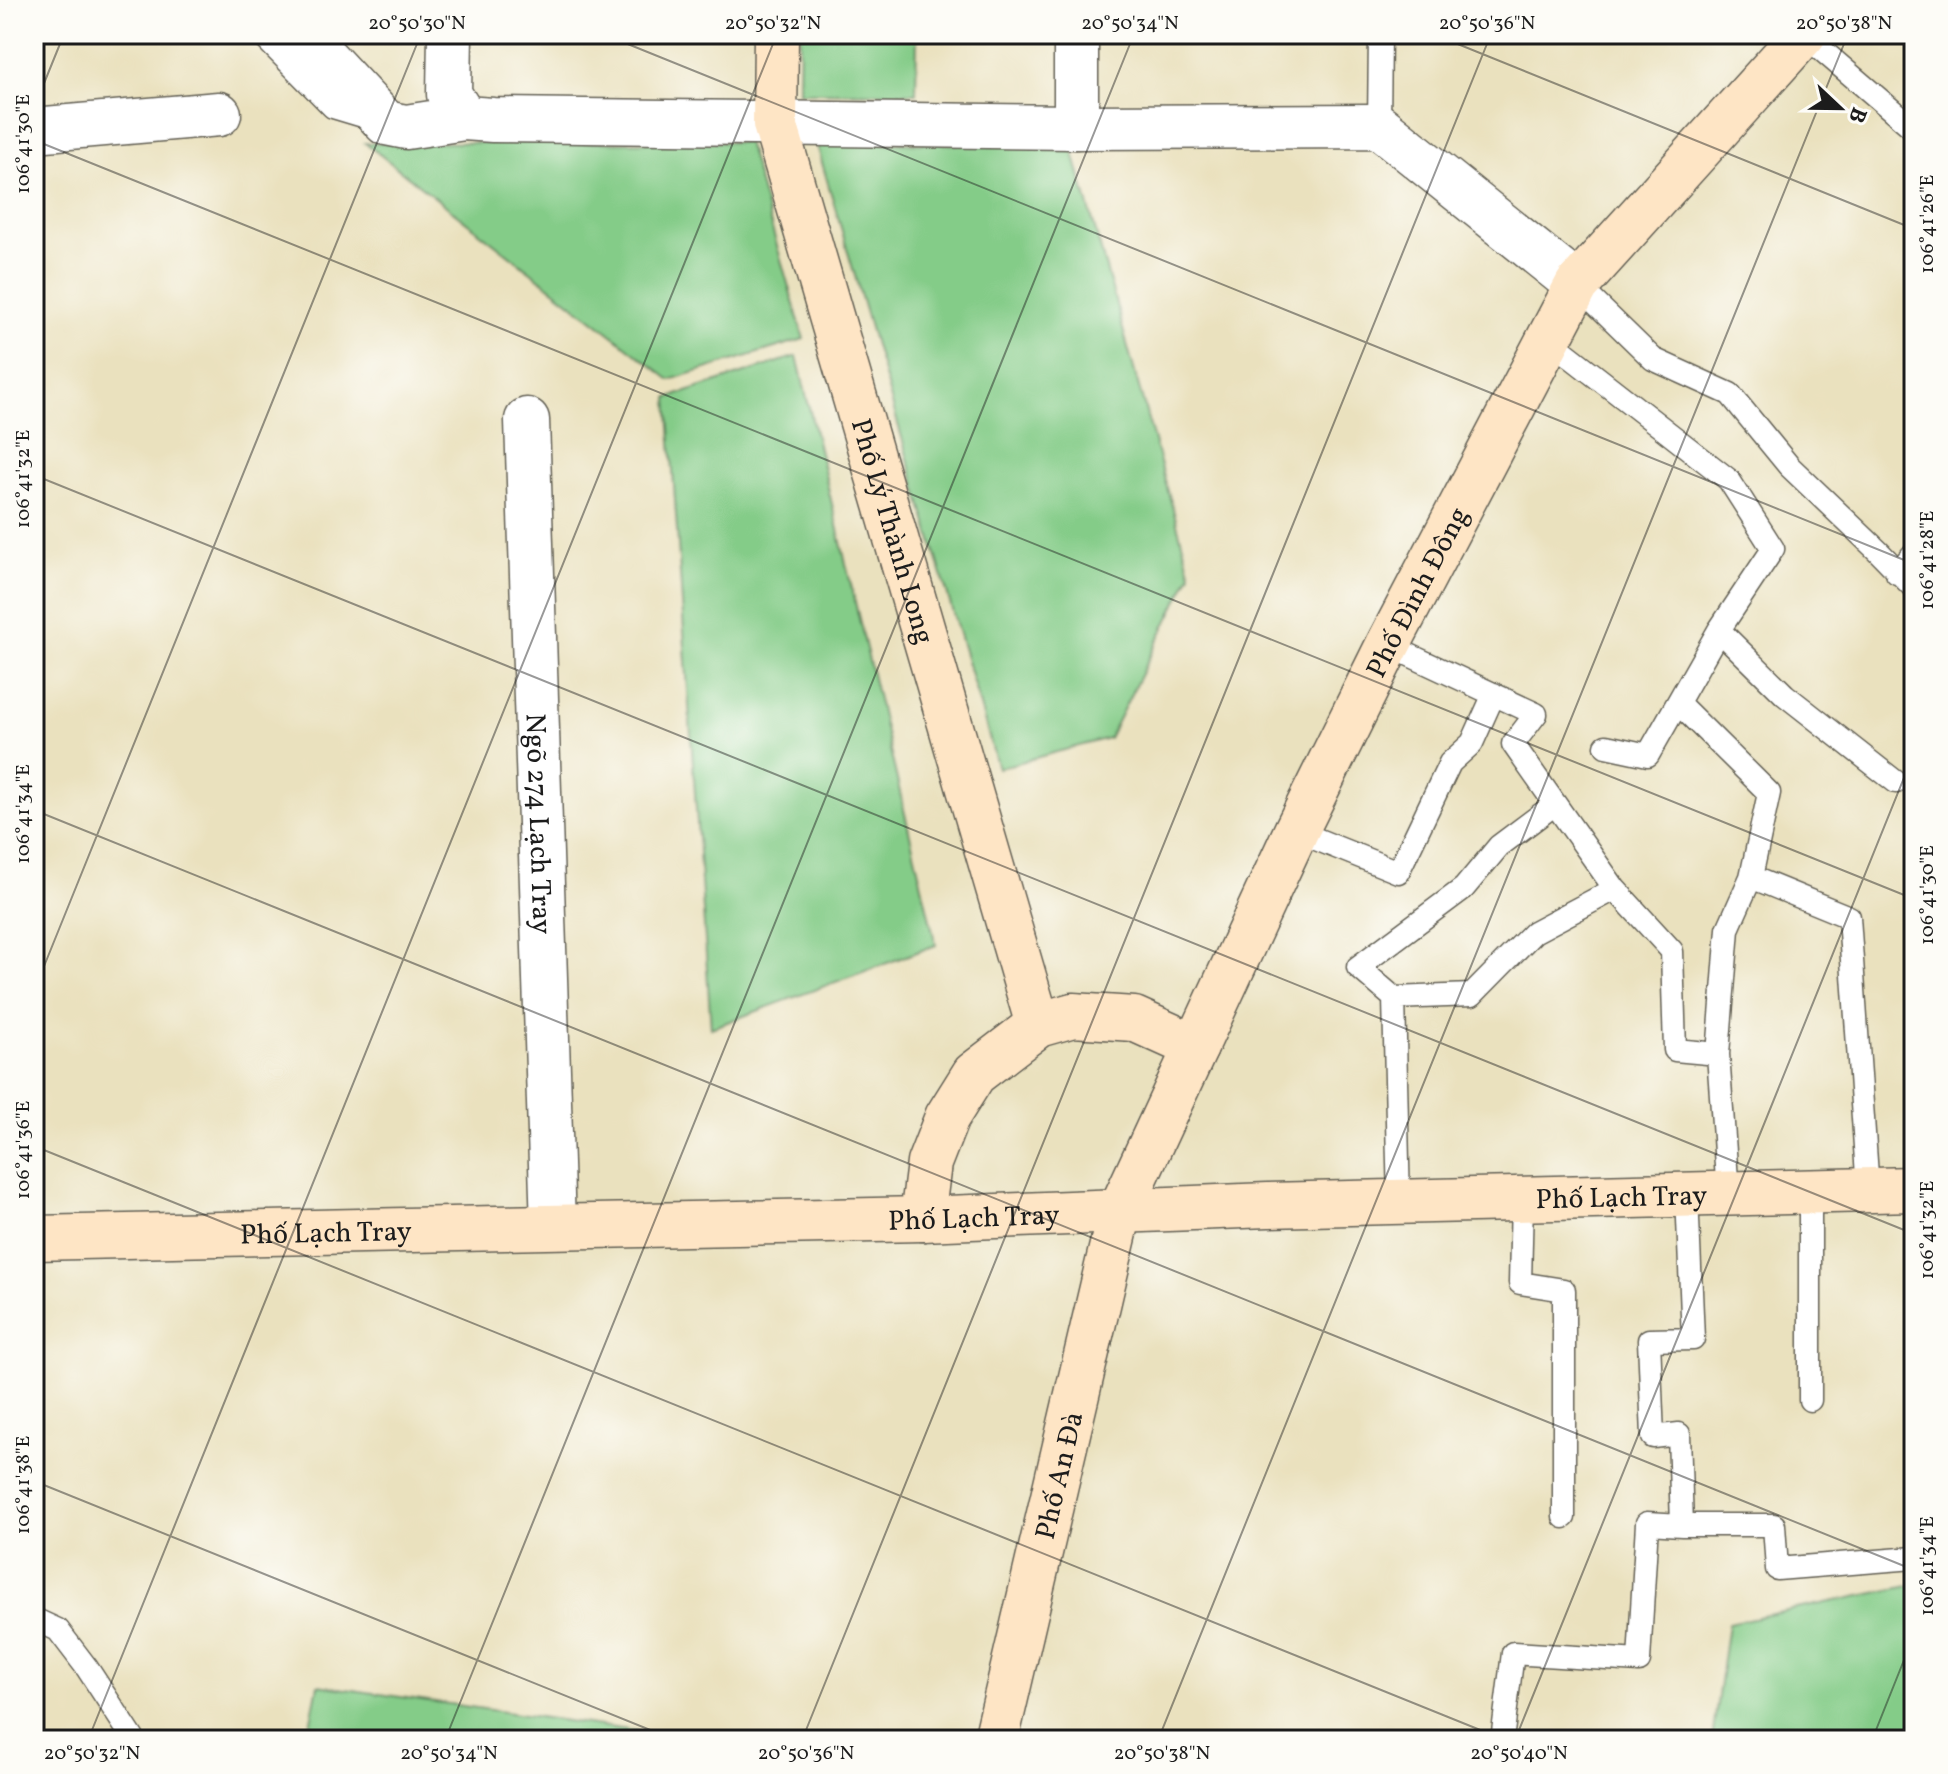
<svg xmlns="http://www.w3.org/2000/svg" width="1948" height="1774" viewBox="0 0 1948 1774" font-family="Vollkorn,serif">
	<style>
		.green { fill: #84cc88; stroke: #507452; stroke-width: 2 }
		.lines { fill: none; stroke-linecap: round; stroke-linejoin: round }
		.lane-casing { stroke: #646155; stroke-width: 25 }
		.street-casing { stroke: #646155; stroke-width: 47 }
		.secondary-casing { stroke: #646155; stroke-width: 47 }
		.lane { stroke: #fff; stroke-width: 22 }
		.street { stroke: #fff; stroke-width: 44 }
		.secondary { stroke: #fee5c5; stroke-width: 44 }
		.ticks { fill: none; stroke: #1c1c1c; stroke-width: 2; stroke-opacity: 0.45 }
		.labels { text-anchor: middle; stroke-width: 7; stroke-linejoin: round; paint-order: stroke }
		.street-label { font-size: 28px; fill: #1c1c1c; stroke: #fdfcf7 }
		.neatline { fill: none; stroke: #1c1c1c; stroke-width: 3 }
		.ticks-label { font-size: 20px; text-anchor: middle; fill: #1c1c1c }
	</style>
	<rect width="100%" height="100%" fill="#fdfcf7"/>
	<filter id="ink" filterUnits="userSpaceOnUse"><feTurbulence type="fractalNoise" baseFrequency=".0125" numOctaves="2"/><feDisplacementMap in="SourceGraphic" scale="16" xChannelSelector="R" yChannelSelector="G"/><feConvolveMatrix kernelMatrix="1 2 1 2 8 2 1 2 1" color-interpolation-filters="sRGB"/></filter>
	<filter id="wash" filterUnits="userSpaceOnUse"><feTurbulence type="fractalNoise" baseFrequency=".006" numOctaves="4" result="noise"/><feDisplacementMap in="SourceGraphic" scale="32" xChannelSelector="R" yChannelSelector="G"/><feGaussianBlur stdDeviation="1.8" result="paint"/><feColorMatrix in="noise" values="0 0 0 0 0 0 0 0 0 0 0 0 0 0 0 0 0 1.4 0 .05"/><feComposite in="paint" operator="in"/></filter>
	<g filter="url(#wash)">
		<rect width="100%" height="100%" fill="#eae1be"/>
		<path class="green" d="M800,34h117l-1,59 -117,-1z
			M747,142l57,197 -134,41 -305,-237z
			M816,142l256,4 119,428 -82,164 -111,30z
			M797,356l139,589 -225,83 -43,-630z
			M1914,1585v155h-202l16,-117z
			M318,1685l379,55h-390z"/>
	</g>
	<g filter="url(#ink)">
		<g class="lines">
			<defs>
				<path id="lane" d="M261,34l72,73 40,12
					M1803,34l111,95
					M1379,126l1,-92
					M1577,285l76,74 77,35 59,72 89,85 36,37
					M1549,340l180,140 44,69 -54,81 -71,125 -42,-9
					M1897,573l17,-20
					M1719,630l66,65 111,87
					M1388,645l148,69 -23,30 102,145 57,62 3,99 43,4 10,140
					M1678,703l91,90 -18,84 -23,52 -10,125
					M1296,831l102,41 52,-109 22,-20 22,-49
					M1751,877l98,40 19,273
					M1394,998l-36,-31 106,-79 35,-42 56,-42
					M1810,1192v208
					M1687,1195l6,144 -44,1 4,97 26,-3 3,91h92l3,44 137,-11
					M1522,1200l-2,83 44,7v227
					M1399,1203l-5,-205 78,-3 62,-63 81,-43
					M34,1619l24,11 29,38 47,72
					M1502,1740l11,-87 126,8 8,-138 35,2"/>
				<g id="street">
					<path d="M303,34l83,89 20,4 58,-9 29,2 583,7 303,-1 198,159"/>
					<path d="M450,34l-1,60 15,24"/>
					<path d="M1076,127v-93"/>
					<path d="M34,130l185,-16"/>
					<path id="s1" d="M527,420l26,806"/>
				</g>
				<g id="secondary">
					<path id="s2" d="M776,34l-1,90 263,901"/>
					<path d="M922,1219l7,-56 18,-46 27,-43 64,-49 35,-10 61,4 62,28"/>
					<path id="s3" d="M34,1238l888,-19 346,-14 646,-16"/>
					<path id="s4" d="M996,1740l124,-529 176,-380 92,-186 189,-360 227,-251"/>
				</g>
			</defs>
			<use href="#lane" class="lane-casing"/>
			<use href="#street" class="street-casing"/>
			<use href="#secondary" class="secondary-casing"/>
			<use href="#lane" class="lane"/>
			<use href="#street" class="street"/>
			<use href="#secondary" class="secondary"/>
		</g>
	</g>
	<path class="ticks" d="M603,34l1311,530M1433,34l481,195M34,108l30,-74M34,140l1880,759M34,475l1880,759M34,810l1880,760M34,991l387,-957M34,1146l1471,594M34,1481l641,259M88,1740l689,-1706M445,1740l689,-1706M802,1740l689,-1706M1158,1740l690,-1706M1515,1740l399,-987M1872,1740l42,-105"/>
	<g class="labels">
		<g class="street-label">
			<text dy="10" stroke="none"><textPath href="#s2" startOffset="514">Phố Lý Thành Long</textPath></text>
			<text dy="10" stroke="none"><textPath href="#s4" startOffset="1230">Phố Đình Đông</textPath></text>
			<text dy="10" stroke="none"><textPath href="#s1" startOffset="404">Ngõ 274 Lạch Tray</textPath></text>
			<text dy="10" stroke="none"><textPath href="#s3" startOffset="1588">Phố Lạch Tray</textPath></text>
			<text dy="10" stroke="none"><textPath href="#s3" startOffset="940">Phố Lạch Tray</textPath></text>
			<text dy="10" stroke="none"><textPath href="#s3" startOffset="292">Phố Lạch Tray</textPath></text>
			<text dy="10" stroke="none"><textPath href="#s4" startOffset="272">Phố An Đà</textPath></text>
		</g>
	</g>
	<rect width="1948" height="1774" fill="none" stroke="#fdfcf7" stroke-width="88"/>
	<g transform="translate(1840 108) rotate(112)" stroke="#fdfcf7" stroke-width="6" paint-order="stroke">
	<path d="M0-6L14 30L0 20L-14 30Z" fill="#1c1c1c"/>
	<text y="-12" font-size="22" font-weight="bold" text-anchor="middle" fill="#1c1c1c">B</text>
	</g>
	<rect x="44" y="44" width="1860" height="1686" class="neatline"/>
	<g class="ticks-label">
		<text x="417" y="29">20°50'30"N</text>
		<text x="773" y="29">20°50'32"N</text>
		<text x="1130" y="29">20°50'34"N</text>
		<text x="1487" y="29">20°50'36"N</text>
		<text x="1844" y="29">20°50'38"N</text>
		<text transform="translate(22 144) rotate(-90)" y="7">106°41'30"E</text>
		<text transform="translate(1926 224) rotate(-90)" y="7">106°41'26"E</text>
		<text transform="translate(22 479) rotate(-90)" y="7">106°41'32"E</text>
		<text transform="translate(1926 560) rotate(-90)" y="7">106°41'28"E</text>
		<text transform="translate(22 814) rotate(-90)" y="7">106°41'34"E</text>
		<text transform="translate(1926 895) rotate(-90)" y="7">106°41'30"E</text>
		<text transform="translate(22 1150) rotate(-90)" y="7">106°41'36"E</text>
		<text transform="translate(1926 1230) rotate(-90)" y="7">106°41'32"E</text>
		<text transform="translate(22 1485) rotate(-90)" y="7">106°41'38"E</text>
		<text transform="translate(1926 1566) rotate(-90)" y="7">106°41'34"E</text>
		<text x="92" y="1759">20°50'32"N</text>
		<text x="449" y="1759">20°50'34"N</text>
		<text x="806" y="1759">20°50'36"N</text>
		<text x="1162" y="1759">20°50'38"N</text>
		<text x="1519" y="1759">20°50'40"N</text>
	</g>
</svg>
